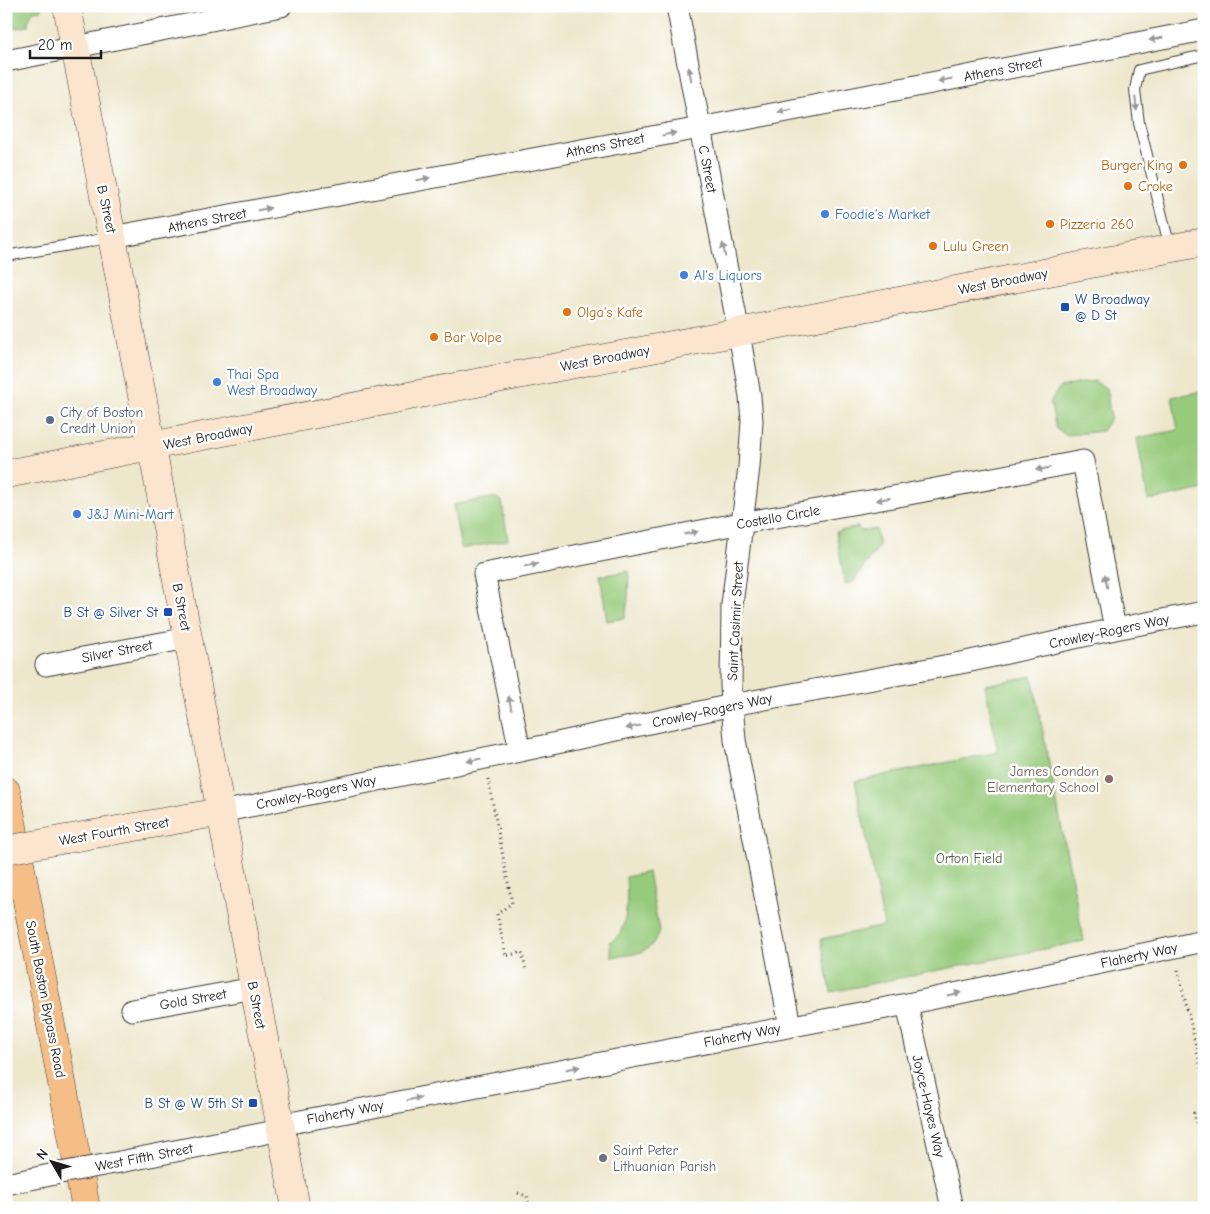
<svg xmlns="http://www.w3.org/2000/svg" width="1210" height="1214" viewBox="0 0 1210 1214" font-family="'Comic Neue',sans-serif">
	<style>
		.green { fill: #97cb7b; stroke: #5a744c }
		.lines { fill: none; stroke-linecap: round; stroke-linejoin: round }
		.lane-casing { stroke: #3b3a36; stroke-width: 12 }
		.street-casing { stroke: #3b3a36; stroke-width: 23 }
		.secondary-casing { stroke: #3b3a36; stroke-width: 29 }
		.primary-casing { stroke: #3b3a36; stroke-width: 29 }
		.path { stroke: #3b3a36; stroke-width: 3; stroke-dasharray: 1 4; stroke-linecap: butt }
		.lane { stroke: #fff; stroke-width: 10 }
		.street { stroke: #fff; stroke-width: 21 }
		.secondary { stroke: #fbe5cf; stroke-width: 28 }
		.primary { stroke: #f6be87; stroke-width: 28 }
		.street-bridge-casing { stroke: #3b3a36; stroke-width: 23; stroke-linecap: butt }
		.secondary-bridge-casing { stroke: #3b3a36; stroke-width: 29; stroke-linecap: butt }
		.street-bridge { stroke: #fff; stroke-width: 21 }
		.secondary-bridge { stroke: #fbe5cf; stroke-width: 28 }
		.oneway { fill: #999 }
		.food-dot { fill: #e8710a; stroke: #fff; stroke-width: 2 }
		.shop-dot { fill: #3f7fe0; stroke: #fff; stroke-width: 2 }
		.transit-dot { fill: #1a4fb4; stroke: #fff; stroke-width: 2 }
		.service-dot { fill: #5c6f8a; stroke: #fff; stroke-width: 2 }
		.education-dot { fill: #8d6e63; stroke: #fff; stroke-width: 2 }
		.worship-dot { fill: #6b7280; stroke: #fff; stroke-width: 2 }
		.labels { text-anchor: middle; stroke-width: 5; stroke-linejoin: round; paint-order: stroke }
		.street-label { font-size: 14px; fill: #1c1c1c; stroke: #fff }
		.food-label { font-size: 14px; fill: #c56008; stroke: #fff; text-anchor: start }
		.shop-label { font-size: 14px; fill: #366cbe; stroke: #fff; text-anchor: start }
		.transit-label { font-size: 14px; fill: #164399; stroke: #fff; text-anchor: end }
		.service-label { font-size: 14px; fill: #4e5e75; stroke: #fff; text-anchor: start }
		.education-label { font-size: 14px; fill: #785e54; stroke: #fff; text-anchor: end }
		.park-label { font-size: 14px; fill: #4d6242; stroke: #fff }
		.worship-label { font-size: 14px; fill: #5b616d; stroke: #fff; text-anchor: start }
	</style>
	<rect width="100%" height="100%" fill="#fff"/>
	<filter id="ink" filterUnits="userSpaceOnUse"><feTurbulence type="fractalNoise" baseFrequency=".02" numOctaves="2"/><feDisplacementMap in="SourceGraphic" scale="10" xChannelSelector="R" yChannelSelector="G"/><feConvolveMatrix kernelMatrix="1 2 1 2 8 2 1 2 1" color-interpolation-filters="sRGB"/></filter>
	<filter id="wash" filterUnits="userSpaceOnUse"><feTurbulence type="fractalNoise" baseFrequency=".0096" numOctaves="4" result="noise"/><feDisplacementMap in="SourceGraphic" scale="20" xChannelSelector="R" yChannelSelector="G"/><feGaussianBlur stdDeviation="1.12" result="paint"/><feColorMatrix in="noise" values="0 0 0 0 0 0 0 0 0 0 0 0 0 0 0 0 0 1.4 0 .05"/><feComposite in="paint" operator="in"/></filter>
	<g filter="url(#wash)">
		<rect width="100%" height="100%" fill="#ede7cc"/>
		<path class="green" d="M6,6h35v4l-8,1 -5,11v4l-22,4z
			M1094,381l12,7 5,30 -9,13 -36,4 -10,-6 -6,-27 10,-15z
			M1204,391v98l-56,12 -11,-63 41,-8 -6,-33z
			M495,497l7,5 6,38 -47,9 -8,-44z
			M858,527l2,4 16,-2 3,17 -26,36 -8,2 -9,-52z
			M629,571l-1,28 -3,19 -18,3 -7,-45z
			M1032,676l52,265 -253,51 -10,-53 63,-13 -29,-145 143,-29 -13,-67z
			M648,872l11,59c-8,25 -25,23 -47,26l-3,-15c21,-6 18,-48 17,-65z"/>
	</g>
	<g filter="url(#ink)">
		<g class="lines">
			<defs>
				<path id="lane" d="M1170,248l-31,-125 -4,-33 4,-20 65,-15
					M6,256l81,-14 24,-5"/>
				<path id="street" d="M677,6l62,327 11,63 2,25 -3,46 -17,138 -1,80 1,20 3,35 55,286
					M6,61l275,-55
					M112,237l588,-109 504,-98
					M46,665l142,-27
					M520,751l-36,-177 257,-51 152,-26 190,-36 32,168
					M221,812l299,-61 212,-46 234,-43 149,-33 89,-17
					M907,1004l45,204
					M132,1010l122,-22
					M280,1125l627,-121 297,-63
					M120,1162l161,-32
					M6,1184l54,-11"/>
				<path id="secondary" d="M67,6l45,231 184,971
					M6,474l1198,-232
					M66,839l155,-27"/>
				<path id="primary" d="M6,791l80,417"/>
			</defs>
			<use href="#lane" class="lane-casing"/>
			<use href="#street" class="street-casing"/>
			<use href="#secondary" class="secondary-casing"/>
			<use href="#primary" class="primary-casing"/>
			<path class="path" d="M488,779l24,124 -15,11 9,42 16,-4 4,19
				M1178,970l26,111
				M1204,1110l-10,3 10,38
				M518,1193l9,3 3,12"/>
			<use href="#lane" class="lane"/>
			<use href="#street" class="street"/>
			<use href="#secondary" class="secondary"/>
			<use href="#primary" class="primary"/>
			<defs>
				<path id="street-bridge" d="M60,1173l60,-11"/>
				<path id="secondary-bridge" d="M6,850l60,-11"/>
			</defs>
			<use href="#street-bridge" class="street-bridge-casing"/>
			<use href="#secondary-bridge" class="secondary-bridge-casing"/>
			<use href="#street-bridge" class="street-bridge"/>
			<use href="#secondary-bridge" class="secondary-bridge"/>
		</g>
		<defs><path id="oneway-solid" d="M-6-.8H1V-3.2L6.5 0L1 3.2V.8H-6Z" transform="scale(1.25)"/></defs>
		<g class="oneway">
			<use href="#oneway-solid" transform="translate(1156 39) rotate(169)"/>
			<use href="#oneway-solid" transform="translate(690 74) rotate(-101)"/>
			<use href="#oneway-solid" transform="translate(945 80) rotate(169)"/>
			<use href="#oneway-solid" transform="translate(1136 104) rotate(84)"/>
			<use href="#oneway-solid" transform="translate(785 111) rotate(169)"/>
			<use href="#oneway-solid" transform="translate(669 134) rotate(-11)"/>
			<use href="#oneway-solid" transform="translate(423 179) rotate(-11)"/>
			<use href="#oneway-solid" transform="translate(264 209) rotate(-11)"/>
			<use href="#oneway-solid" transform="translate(724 250) rotate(-101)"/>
			<use href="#oneway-solid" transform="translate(1043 469) rotate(169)"/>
			<use href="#oneway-solid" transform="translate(883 499) rotate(170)"/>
			<use href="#oneway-solid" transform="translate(691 533) rotate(-11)"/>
			<use href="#oneway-solid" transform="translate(531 565) rotate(-11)"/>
			<use href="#oneway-solid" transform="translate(1106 581) rotate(-101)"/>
			<use href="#oneway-solid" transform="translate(510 703) rotate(-102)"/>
			<use href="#oneway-solid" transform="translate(633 727) rotate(168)"/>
			<use href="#oneway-solid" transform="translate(474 760) rotate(168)"/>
			<use href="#oneway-solid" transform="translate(954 994) rotate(-12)"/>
			<use href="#oneway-solid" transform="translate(573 1068) rotate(-11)"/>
			<use href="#oneway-solid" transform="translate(414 1099) rotate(-11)"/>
		</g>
	</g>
	<g class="food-dot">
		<circle cx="1183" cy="165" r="5"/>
		<circle cx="1128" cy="186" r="5"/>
		<circle cx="1050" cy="224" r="5"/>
		<circle cx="933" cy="246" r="5"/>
		<circle cx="567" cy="312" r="5"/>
		<circle cx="434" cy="337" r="5"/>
	</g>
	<g class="shop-dot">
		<circle cx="825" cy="214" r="5"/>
		<circle cx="684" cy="275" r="5"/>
		<circle cx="217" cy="382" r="5"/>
		<circle cx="77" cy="514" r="5"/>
	</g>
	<g class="transit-dot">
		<rect x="1060" y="302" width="10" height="10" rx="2.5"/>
		<rect x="163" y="607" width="10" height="10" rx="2.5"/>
		<rect x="248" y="1098" width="10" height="10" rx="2.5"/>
	</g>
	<circle class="service-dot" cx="50" cy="420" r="5"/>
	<circle class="education-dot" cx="1109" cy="779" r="5"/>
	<circle class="worship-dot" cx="603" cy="1158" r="5"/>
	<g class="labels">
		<g class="street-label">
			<text transform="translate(1003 69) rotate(-11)" y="5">Athens Street</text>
			<text transform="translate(605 145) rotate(-11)" y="5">Athens Street</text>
			<text transform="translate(708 169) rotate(79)" y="5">C Street</text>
			<text transform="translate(107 209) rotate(78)" y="5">B Street</text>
			<text transform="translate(207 220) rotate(-11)" y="5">Athens Street</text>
			<text transform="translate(1003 281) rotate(-11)" y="5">West Broadway</text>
			<text transform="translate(605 358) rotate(-11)" y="5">West Broadway</text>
			<text transform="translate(208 436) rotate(-11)" y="5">West Broadway</text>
			<text transform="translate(778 517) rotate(-10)" y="5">Costello Circle</text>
			<text transform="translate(182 607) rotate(79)" y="5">B Street</text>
			<text transform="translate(735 621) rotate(-87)" y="5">Saint Casimir Street</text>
			<text transform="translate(1109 631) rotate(-12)" y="5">Crowley-Rogers Way</text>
			<text transform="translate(117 651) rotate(-11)" y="5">Silver Street</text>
			<text transform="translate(712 710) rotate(-12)" y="5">Crowley-Rogers Way</text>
			<text transform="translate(316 792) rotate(-12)" y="5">Crowley-Rogers Way</text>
			<text transform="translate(114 831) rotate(-10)" y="5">West Fourth Street</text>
			<text transform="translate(1139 955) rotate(-12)" y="5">Flaherty Way</text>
			<text transform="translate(46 999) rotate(79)" y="5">South Boston Bypass Road</text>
			<text transform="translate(193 999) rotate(-10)" y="5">Gold Street</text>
			<text transform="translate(257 1005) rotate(79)" y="5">B Street</text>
			<text transform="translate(742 1035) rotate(-11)" y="5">Flaherty Way</text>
			<text transform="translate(929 1106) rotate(77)" y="5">Joyce-Hayes Way</text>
			<text transform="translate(345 1112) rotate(-11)" y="5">Flaherty Way</text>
			<text transform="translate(144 1157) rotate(-11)" y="5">West Fifth Street</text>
		</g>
		<g class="food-label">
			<text x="1173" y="170" text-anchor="end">Burger King</text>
			<text x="1138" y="191">Croke</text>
			<text x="1060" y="229">Pizzeria 260</text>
			<text x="943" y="251">Lulu Green</text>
			<text x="577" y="317">Olga's Kafe</text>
			<text x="444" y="342">Bar Volpe</text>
		</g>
		<g class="shop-label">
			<text x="835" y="219">Foodie's Market</text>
			<text x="694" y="280">Al's Liquors</text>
			<text x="227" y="379">Thai Spa<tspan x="227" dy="16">West Broadway</tspan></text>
			<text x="87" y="519">J&amp;J Mini-Mart</text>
		</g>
		<g class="transit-label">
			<text x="1075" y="304" text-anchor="start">W Broadway<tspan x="1075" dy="16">@ D St</tspan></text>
			<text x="158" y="617">B St @ Silver St</text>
			<text x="243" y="1108">B St @ W 5th St</text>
		</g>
		<g class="service-label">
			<text x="60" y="417">City of Boston<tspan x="60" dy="16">Credit Union</tspan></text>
		</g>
		<g class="education-label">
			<text x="1099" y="776">James Condon<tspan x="1099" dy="16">Elementary School</tspan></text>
		</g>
		<g class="park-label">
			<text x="969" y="863">Orton Field</text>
		</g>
		<g class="worship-label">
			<text x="613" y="1155">Saint Peter<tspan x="613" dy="16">Lithuanian Parish</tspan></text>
		</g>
	</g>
	<rect width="1210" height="1214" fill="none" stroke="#fff" stroke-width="25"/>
	<g transform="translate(52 1162) rotate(308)" stroke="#ffffff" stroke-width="4" paint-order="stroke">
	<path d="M0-4L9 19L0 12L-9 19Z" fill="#1c1c1c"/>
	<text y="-8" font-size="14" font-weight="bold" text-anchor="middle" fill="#1c1c1c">N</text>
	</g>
	<path d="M30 50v8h71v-8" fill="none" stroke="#1c1c1c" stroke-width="2.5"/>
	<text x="38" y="50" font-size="15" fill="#1c1c1c" stroke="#ffffff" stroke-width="4" paint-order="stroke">20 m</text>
</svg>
